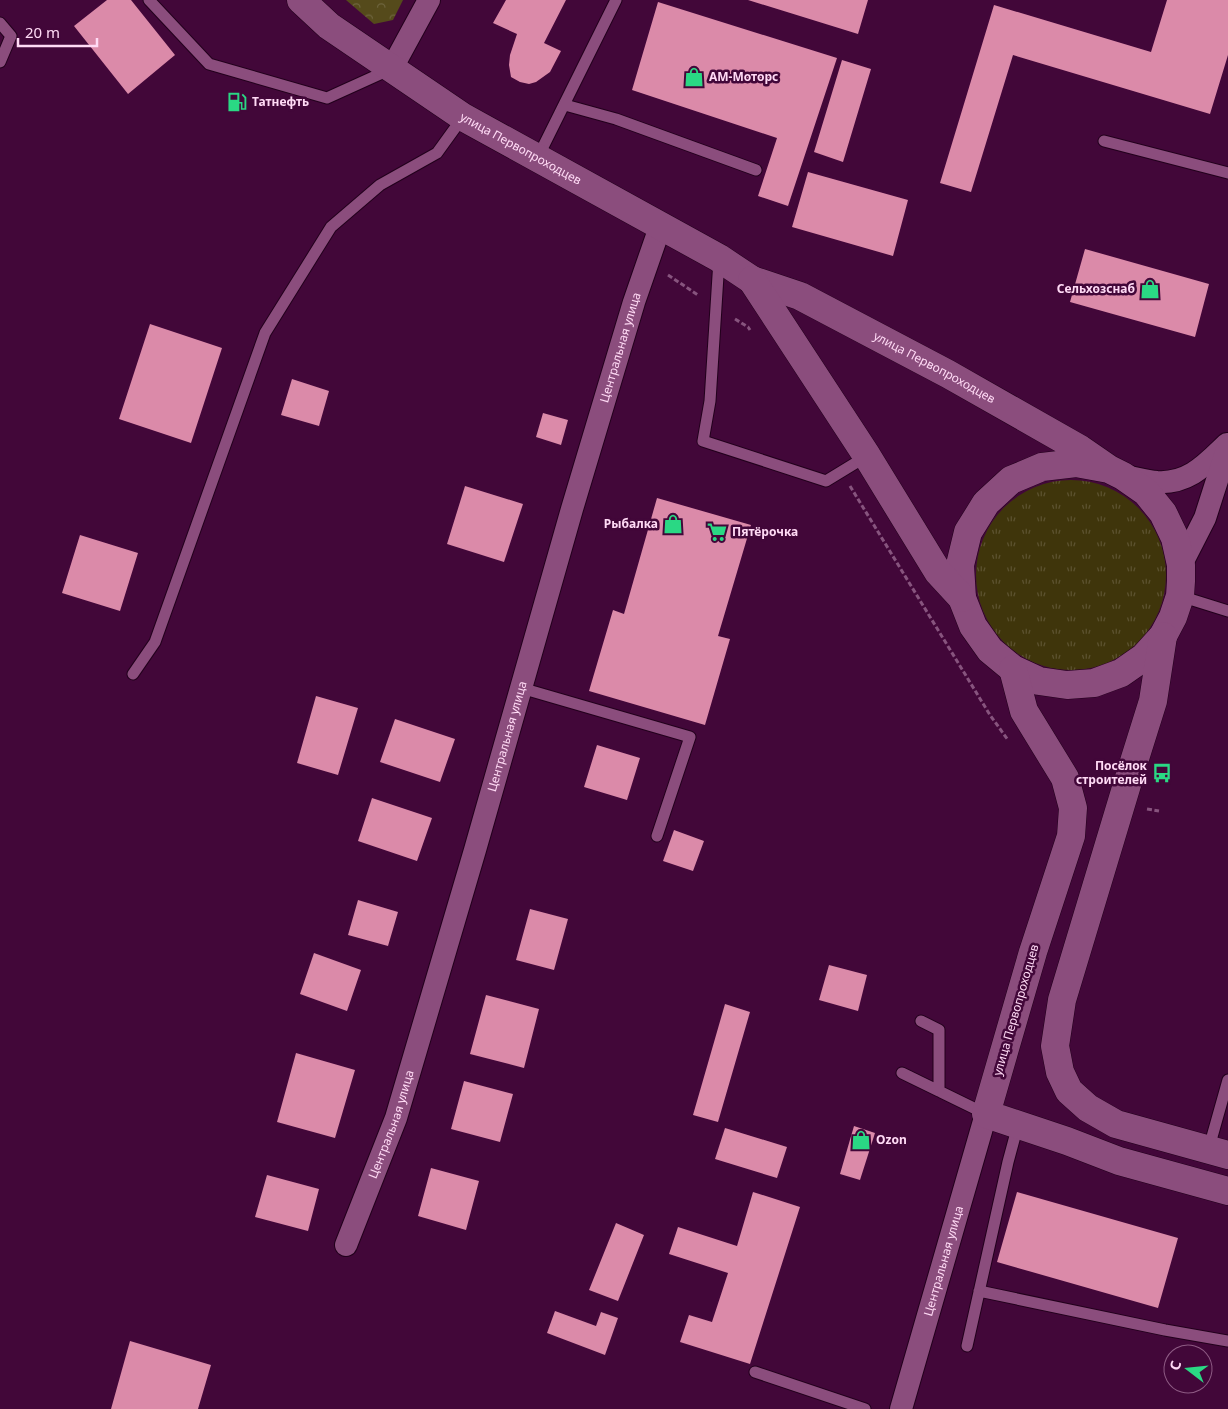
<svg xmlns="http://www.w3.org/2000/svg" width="1228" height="1409" viewBox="0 0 1228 1409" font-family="'Noto Sans',sans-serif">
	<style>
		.grass { fill: url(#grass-tufts) }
		.forest { fill: url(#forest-crowns) }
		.building { fill: #db8aa9 }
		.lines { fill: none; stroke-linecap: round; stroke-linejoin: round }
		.lane-casing { stroke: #22001c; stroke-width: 13 }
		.street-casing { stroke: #22001c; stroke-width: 24 }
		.secondary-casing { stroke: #22001c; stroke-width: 29 }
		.path { stroke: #87547e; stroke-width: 3; stroke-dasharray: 5 2.5; stroke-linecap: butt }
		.lane { stroke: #8b4d7d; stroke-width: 11 }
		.street { stroke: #8b4d7d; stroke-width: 22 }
		.secondary { stroke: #8b4d7d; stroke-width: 28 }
		.labels { text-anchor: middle; stroke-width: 5; stroke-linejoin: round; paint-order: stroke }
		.poi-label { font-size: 12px; font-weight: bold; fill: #ffdaf5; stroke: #420739; text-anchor: start }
		.street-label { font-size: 12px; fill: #ffdaf5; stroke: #420739 }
	</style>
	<defs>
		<pattern id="grass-tufts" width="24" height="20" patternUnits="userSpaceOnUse" patternTransform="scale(1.25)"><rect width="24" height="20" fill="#3f350b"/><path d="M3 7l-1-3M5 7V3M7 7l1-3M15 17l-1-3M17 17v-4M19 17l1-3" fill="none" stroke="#5c522f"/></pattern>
		<pattern id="forest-crowns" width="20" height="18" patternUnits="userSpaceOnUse" patternTransform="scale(1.25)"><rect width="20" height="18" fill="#554a1b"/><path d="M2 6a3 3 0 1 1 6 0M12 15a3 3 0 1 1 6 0" fill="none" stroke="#6e643d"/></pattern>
	</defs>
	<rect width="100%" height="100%" fill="#420739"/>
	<path class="grass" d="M976 575a95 95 0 1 1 190 0a95 95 0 1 1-190 0Z"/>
	<path class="forest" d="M346,0h57l-10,20 -19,4z"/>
	<path class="building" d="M107,0h24l44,55 -47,39 -54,-68z
		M506,0h60l-22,43 17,8 -11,21 -14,10 -7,2 -9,-2 -9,-5 -2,-12 1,-10 7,-21 -24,-11z
		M748,0h120l-10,34z
		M1167,0h61v55l-18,59 -197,-59 -42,137 -31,-9 54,-178 157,47z
		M658,2l179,56 -49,148 -30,-10 19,-58 -145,-48z
		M842,60l29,9 -28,93 -29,-10z
		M808,172l100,28 -15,56 -101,-29z
		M1085,249l124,35 -14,53 -125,-35z
		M150,324l72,24 -31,95 -72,-24z
		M292,379l37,12 -10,35 -38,-11z
		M543,413l25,7 -7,25 -25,-8z
		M465,486l58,18 -19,58 -57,-18z
		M657,498l94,27 -33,111 12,3 -25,86 -116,-34 24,-81 11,4z
		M80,535l58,18 -18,58 -58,-18z
		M316,696l42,12 -20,67 -41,-12z
		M395,719l60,20 -15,43 -60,-20z
		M597,745l43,13 -13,42 -43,-13z
		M372,798l60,20 -15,43 -59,-20z
		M674,830l30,11 -11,30 -30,-10z
		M358,900l40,12 -10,34 -40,-11z
		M530,909l38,10 -14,51 -38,-10z
		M314,953l47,17 -14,41 -47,-17z
		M829,965l38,10 -9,36 -39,-11z
		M486,995l53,14 -15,59 -54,-14z
		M725,1004l25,8 -32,110 -25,-7z
		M296,1053l59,17 -20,68 -58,-16z
		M464,1081l49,13 -13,48 -49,-13z
		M854,1126l21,7 -15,47 -20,-6z
		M725,1128l62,19 -10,31 -62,-19z
		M431,1168l48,13 -13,49 -48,-14z
		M267,1175l52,14 -11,42 -53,-14z
		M753,1192l47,15 -50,157 -70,-22 9,-27 23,7 16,-49 -59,-19 9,-27 59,19z
		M1017,1192l161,46 -20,70 -161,-46z
		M616,1223l28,12 -26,66 -29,-11z
		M555,1311l41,15 5,-14 17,6 -13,37 -58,-22z
		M130,1341l81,24 -13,44h-87z"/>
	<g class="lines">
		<defs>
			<path id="lane" d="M149,0l60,64 118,34 64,-29
				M0,23l11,13 -11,26
				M565,105l51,14 140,51
				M1104,141l124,32
				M537,159l79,-159
				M719,260l-9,141 -7,40 123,40 41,-25
				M1180,596l48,15
				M133,674l22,-32 110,-309 66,-106 49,-42 57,-32 26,-36
				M521,688l169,49 -33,99
				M921,1021l18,9v61
				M902,1073l84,41
				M1208,1151l20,-71
				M979,1291l186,39 63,11
				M967,1346l41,-184 10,-37
				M755,1372l110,37"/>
			<g id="street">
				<path d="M392,68l37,-68"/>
				<path d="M1125,476c11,2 21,5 32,6 32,2 49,-18 70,-38"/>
				<path d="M1181,565l24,-47 23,-72"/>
				<path id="s1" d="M346,1245l50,-127 79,-268 97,-341 62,-207 26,-75"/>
				<path id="s2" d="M901,1409l85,-295"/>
			</g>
			<g id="secondary">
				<path id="s3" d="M301,0l28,26 134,91 256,141 33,22 48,16 148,78 132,75 29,20 14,7 23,16 17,21 12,25 6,27v16l-1,15 -7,21 -10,19 -19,21 -23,16 -27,10 -27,2 -28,-4 -26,-12 -23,-19 -17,-24 -11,-28 -2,-33 8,-33 18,-29 25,-23 31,-13 34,-4 33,6"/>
				<path d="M752,280l115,176 71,116 24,26"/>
				<path d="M1163,636l-10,65 -21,67 -70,232 -7,46 5,26 9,19 19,17 28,16 112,31"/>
				<path d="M1013,669l11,42 41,67 8,30 -2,28 -38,116 -47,162 81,27 52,20 109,30"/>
			</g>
		</defs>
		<use href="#lane" class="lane-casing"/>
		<use href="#street" class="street-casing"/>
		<use href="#secondary" class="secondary-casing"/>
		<path class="path" d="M668,275l30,20
			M735,319l13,8 2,3
			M850,486l140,229 18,25
			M1147,809l12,2"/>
		<use href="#lane" class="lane"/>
		<use href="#street" class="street"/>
		<use href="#secondary" class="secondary"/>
	</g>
	<defs>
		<symbol id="shop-bare" viewBox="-9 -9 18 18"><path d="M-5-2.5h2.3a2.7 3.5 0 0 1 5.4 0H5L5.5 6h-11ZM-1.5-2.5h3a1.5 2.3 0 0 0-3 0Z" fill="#2ad884" stroke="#420739" stroke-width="2.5" paint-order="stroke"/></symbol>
		<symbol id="fuel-bare" viewBox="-9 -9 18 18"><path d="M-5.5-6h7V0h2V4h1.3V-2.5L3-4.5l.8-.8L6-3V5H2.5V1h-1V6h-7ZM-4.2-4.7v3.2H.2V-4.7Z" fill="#2ad884" stroke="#420739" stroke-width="2.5" paint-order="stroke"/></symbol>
		<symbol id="supermarket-bare" viewBox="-9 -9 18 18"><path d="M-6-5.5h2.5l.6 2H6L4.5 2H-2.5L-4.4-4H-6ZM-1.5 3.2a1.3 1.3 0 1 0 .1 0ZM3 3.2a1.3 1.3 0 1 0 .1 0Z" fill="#2ad884" stroke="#420739" stroke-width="2.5" paint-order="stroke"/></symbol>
		<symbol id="bus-bare" viewBox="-9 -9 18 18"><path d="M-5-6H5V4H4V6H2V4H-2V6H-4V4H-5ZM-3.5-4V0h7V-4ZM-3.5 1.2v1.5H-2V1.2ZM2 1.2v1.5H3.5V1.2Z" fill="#2ad884" stroke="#420739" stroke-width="2.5" paint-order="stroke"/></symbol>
	</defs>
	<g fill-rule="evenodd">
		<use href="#shop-bare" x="680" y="63" width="28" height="28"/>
		<use href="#fuel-bare" x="223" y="88" width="28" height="28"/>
		<use href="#shop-bare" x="1136" y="275" width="28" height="28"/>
		<use href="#shop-bare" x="659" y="510" width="28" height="28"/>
		<use href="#supermarket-bare" x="703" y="518" width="28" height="28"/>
		<use href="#bus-bare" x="1148" y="759" width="28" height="28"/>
		<use href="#shop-bare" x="847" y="1126" width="28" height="28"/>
	</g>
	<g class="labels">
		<g class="poi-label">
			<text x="709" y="81">АМ-Моторс</text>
			<text x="252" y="106">Татнефть</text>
			<text x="1135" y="293" text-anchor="end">Сельхозснаб</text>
			<text x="658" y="528" text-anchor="end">Рыбалка</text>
			<text x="732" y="536">Пятёрочка</text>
			<text x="1147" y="770" text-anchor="end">Посёлок<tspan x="1147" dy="14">строителей</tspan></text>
			<text x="876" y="1144">Ozon</text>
		</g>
		<g class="street-label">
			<text dy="4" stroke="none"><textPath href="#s3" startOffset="266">улица Первопроходцев</textPath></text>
			<text dy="4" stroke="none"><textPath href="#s1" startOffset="939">Центральная улица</textPath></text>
			<text dy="4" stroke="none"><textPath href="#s3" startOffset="735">улица Первопроходцев</textPath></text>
			<text dy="4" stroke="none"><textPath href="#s1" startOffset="534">Центральная улица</textPath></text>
			<text transform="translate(1016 1010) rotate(-74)" y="4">улица Первопроходцев</text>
			<text dy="4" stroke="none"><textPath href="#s1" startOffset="129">Центральная улица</textPath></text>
			<text dy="4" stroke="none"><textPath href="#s2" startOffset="154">Центральная улица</textPath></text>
		</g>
	</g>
	<g transform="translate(1188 1369) rotate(286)"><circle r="24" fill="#420739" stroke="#8e5b84"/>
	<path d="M0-4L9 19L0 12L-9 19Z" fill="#2ad884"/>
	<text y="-8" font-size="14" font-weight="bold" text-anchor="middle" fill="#ffdaf5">С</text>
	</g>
	<path d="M18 38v8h79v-8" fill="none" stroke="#ffdaf5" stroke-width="2.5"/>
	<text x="25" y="38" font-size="15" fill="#ffdaf5" stroke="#420739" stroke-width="4" paint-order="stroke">20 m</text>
</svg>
